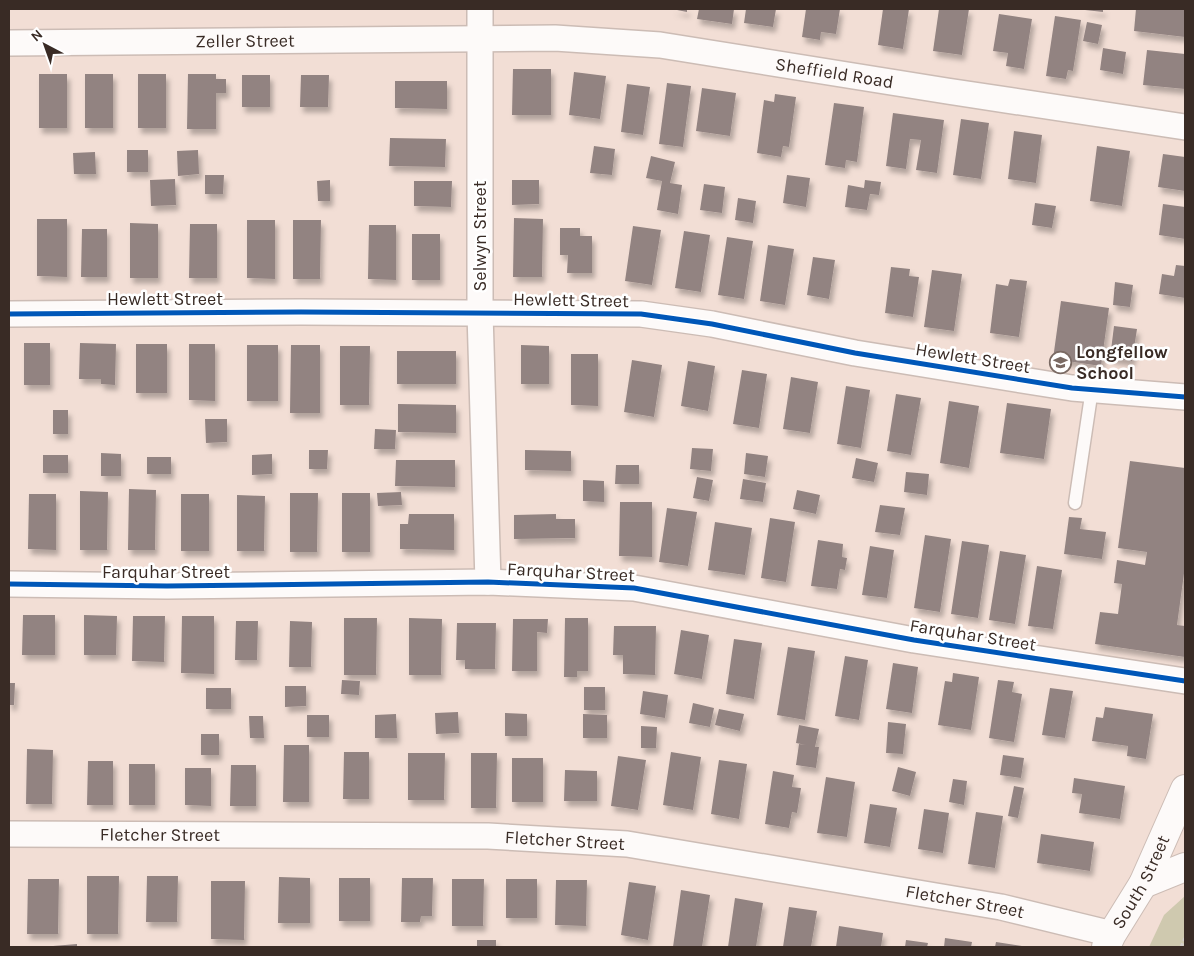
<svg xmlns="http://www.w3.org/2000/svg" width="1194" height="956" viewBox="0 0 1194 956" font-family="Karla,sans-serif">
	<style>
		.green { fill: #cfc9af }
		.building { fill: #928381; filter: url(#shadow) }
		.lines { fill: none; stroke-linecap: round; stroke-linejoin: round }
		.lane-casing { stroke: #ccbcb5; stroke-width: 15 }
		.street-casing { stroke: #ccbcb5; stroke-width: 28 }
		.secondary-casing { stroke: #ccbcb5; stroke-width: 30 }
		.path { stroke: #d4cfcc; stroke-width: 3; stroke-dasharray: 4 2.5; stroke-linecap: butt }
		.lane { stroke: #fdfaf9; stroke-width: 12 }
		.street { stroke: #fdfaf9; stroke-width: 25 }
		.secondary { stroke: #fdfaf9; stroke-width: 28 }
		.cycleway-casing { stroke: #fff; stroke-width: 8 }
		.cycleway { stroke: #0057b8; stroke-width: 5 }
		.labels { text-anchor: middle; stroke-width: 5; stroke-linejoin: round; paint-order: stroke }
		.street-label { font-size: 18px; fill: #392b25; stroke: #fff }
		.poi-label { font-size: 18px; font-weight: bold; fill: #392b25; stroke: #fff; text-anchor: start }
	</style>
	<defs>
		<filter id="shadow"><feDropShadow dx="3" dy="5.5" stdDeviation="2.5" flood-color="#0004"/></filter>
	</defs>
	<rect width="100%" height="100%" fill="#f2ded5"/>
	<path class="green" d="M1185,896v51h-36l15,-32z"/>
	<path class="building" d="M672,9h15v3z
		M699,9h35l-2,15 -35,-5z
		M746,9h30l-3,18 -29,-4z
		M806,9h34l-4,25 -15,-2 -1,8 -18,-3z
		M883,9h26l-6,40 -25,-4z
		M939,9h30l-7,46 -29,-4z
		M1085,9h18v3l-18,-2z
		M1136,9h49v28l-51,-6z
		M999,14l33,5 -8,50 -18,-3 2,-13 -15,-2z
		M1055,16l26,4 -8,51 -5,-1 -2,9 -20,-3z
		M1087,22l15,3 -4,19 -15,-3z
		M1103,48l23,4 -3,22 -23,-4z
		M1147,50l38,4v35l-42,-4z
		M513,69h38v46h-39z
		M574,72l32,4 -6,43 -31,-4z
		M39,74h28v54h-28z
		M85,74h28v54h-28z
		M138,74h28v54h-28z
		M188,74h28v5h10v14h-10v36h-29z
		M242,75h28v32h-28z
		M301,75h28l-1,32h-28z
		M395,81h52v28l-52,-1z
		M667,83l24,3 -8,61 -24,-3z
		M627,84l23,3 -7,48 -22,-3z
		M702,88l34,5 -6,43 -34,-5z
		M775,94l21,3 -7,50 -6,-1 -2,11 -24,-4 7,-53 10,2z
		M834,103l30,4 -7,55 -11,-2 -1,8 -20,-3z
		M893,113l51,7 -7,53 -21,-3 5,-30 -11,-1 -4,30 -20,-3z
		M961,119l28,4 -8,56 -28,-4z
		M1014,131l28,4 -6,48 -28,-4z
		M390,138l56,1 -1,28 -56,-1z
		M594,146l21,3 -3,26 -22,-2z
		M1097,146l33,5 -8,55 -32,-5z
		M127,150h21v22h-21z
		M198,150l1,24 -21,2 -1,-25z
		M95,152l1,22h-22l-1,-21z
		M1163,154l22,3v34l-27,-4z
		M651,156l24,6 -5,21 12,2 -4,29 -21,-4 5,-29 -16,-3z
		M205,175h19l-1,19h-18z
		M787,175l23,3 -4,29 -23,-4z
		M175,179l1,26 -25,1 -1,-26z
		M330,180v21h-12l-1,-20z
		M512,180h27v24l-27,1z
		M865,180l16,2 -2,13 -9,-1 -3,16 -22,-3 3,-22 16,3z
		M414,181h38l-1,26 -37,-1z
		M704,184l21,3 -3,26 -22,-3z
		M738,198l18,3 -3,22 -18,-3z
		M1035,203l21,3 -4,22 -20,-3z
		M1163,204l22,3v32l-26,-4z
		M514,218l29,1 -1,58h-29z
		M37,219h30v58l-30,-1z
		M247,220h28v59l-28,-1z
		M293,220h28l-1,59h-27z
		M130,223l28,1v54h-28z
		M190,224h27v54h-28z
		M369,225h27v55l-28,-1z
		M633,226l28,4 -9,55 -27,-4z
		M560,228h20v8h12v37h-25l1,-18h-8z
		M82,229h25v48h-26z
		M684,231l26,4 -9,57 -26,-4z
		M412,234h28v46h-28z
		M727,237l26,4 -9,58 -26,-4z
		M768,245l26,4 -9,56 -25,-4z
		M813,257l22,3 -6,39 -22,-4z
		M1176,265l9,1v32l-26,-4 3,-20 12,2z
		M891,267l19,2 -1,7 10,1 -6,40 -28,-4z
		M932,270l30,4 -8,57 -30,-4z
		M1010,279l17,2 -8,56 -29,-4 6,-49 12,2z
		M1115,282l18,3 -3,22 -17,-2z
		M1061,301l48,7 -8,58 -48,-7z
		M1114,326l23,3 -5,32 -22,-3z
		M24,343h26v42h-26z
		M80,343l36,1 -1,41 -14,-1v-5h-22z
		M136,344h31v49h-31z
		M189,344h26v57l-26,-1z
		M247,345h31v56h-31z
		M291,345h29v68h-30z
		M521,345l28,1v38h-28z
		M340,346h30l-1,59h-29z
		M397,351h59v33h-59z
		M571,354h27v52l-27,-1z
		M632,360l30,5 -8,52 -30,-5z
		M688,361l27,5 -7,45 -27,-5z
		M742,370l25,4 -8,54 -26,-4z
		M791,377l27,5 -8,51 -27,-4z
		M846,386l24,4 -9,58 -24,-4z
		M896,394l25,4 -10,57 -24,-4z
		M949,401l30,5 -10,62 -29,-5z
		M1007,403l44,6 -7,50 -44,-6z
		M398,404l58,1v28l-58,-1z
		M53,410h15v24h-15z
		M205,419h22v23l-21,1z
		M375,429l21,1 -1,19h-21z
		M692,448l21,1 -2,22 -21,-2z
		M309,450h19l-1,19h-18z
		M525,450l46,1v20l-46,-1z
		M101,453l20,1v22h-20z
		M746,453l22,3 -3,21 -21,-3z
		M272,454v20l-20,1v-20z
		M43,455h25v18h-25z
		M147,457h24v17h-24z
		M856,458l22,5 -4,19 -22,-4z
		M396,460h59v27l-60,-1z
		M1130,461l55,7v98l-8,59 8,1v31l-90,-13 5,-32 18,2 4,-30 -8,-1 3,-23 28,5 2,-13 -29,-4z
		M616,465h23v19h-24z
		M906,472l23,2 -2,21 -23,-3z
		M697,477l16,3 -4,21 -16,-3z
		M743,479l23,4 -3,19 -23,-3z
		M583,480l21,1v21l-21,-1z
		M129,489l27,1 -1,60h-27z
		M797,490l23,5 -4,19 -23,-5z
		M80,491l28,1 -1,58h-27z
		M401,492l1,13 -24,1 -1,-13z
		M290,493h28l-1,59h-27z
		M342,493h28v59h-28z
		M29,494h27v56l-28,-1z
		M181,494h28v57h-28z
		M237,495l28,1 -1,55h-27z
		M620,502h32v55l-33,-1z
		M880,505l25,3 -5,27 -25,-3z
		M667,508l30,4 -9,54 -29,-4z
		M409,514h45v36l-54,-1v-25h8z
		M556,514v5h19v19l-61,1v-24z
		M1069,517l13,1 -2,11 26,3 -4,27 -38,-5z
		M770,518l25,4 -9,60 -25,-4z
		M715,522l37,6 -7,47 -37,-5z
		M925,535l26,4 -11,73 -26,-4z
		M818,540l25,4 -1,13 5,1 -2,12 -5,-1 -3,20 -26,-3z
		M962,541l27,4 -11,73 -27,-4z
		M870,546l24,4 -7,48 -25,-3z
		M1000,551l26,4 -11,69 -26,-4z
		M1037,566l25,4 -9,59 -25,-3z
		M23,615h32v40h-33z
		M84,615l33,1 -1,39h-32z
		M133,616h32l-1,46 -32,-1z
		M182,616h32v58l-33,-1z
		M344,618h33l-1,57h-32z
		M409,618l33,1 -1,56h-32z
		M565,618h23v53h-11v6h-13z
		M513,619h35l-1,14 -10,-1v39h-25z
		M236,621h22l-1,39h-22z
		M290,621l22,1 -1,45h-22z
		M457,623h39l-1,46h-30v-9h-9z
		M614,626h42l-1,49 -32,-1v-19h-10z
		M681,630l28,5 -7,44 -28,-5z
		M734,639l28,4 -8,56 -28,-5z
		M788,647l27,4 -10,69 -28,-5z
		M845,656l23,4 -9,60 -24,-4z
		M893,663l25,4 -6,46 -26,-4z
		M953,673l26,4 -8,53 -33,-5 7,-44 7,1z
		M342,680l18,1 -1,14 -18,-1z
		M998,680l16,2 -2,10 10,2 -8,48 -25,-4z
		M9,683h6l-1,22h-5z
		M285,686h21v20l-21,1z
		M584,687h21v23h-21z
		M206,688h25v21h-25z
		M1050,688l23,3 -8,47 -23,-3z
		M643,691l25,4 -3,23 -25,-4z
		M693,703l21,5 -4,19 -21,-4z
		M1105,707l48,7 -7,45 -19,-3 1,-10 -36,-5 4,-24 7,1z
		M719,709l25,5 -4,17 -25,-6z
		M458,712l1,21 -23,1 -1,-21z
		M505,713l22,1v22h-22z
		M396,714l1,24h-22v-23z
		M583,714l24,1v23h-24z
		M307,715h22v22h-22z
		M249,716h14l1,22h-14z
		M888,722l18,2 -3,30 -17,-1z
		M799,725l20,4 -4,18h4l-3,21 -20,-3 3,-21 7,1 -10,-2z
		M641,726l16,1 -1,21h-15z
		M201,734h18v21h-18z
		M284,745h25v57h-26z
		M27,749l26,1 -1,54h-26z
		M344,752h25v47h-26z
		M671,752l30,5 -8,53 -30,-5z
		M408,753h37l-1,47h-36z
		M471,753h26l-1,55h-25z
		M1003,755l21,3 -3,20 -21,-3z
		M618,756l28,4 -8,50 -27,-4z
		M512,758h31v44h-31z
		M719,760l28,4 -8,55 -28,-5z
		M88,761h25v44h-26z
		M129,764h26v41h-26z
		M231,765h25v41h-26z
		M898,767l18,5 -6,24 -18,-5z
		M185,768h26v38l-26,-1z
		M565,770l32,1v30h-33z
		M773,771l21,4 -2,12 9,1 -4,25 -5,-1 -3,16 -24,-4z
		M826,777l29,5 -8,55 -30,-4z
		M1074,778l51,8 -5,33 -41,-6 3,-19 -10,-1z
		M953,779l14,2 -3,24 -15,-3z
		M1014,786l10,2 -6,30 -10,-2z
		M870,804l27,4 -7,39 -26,-4z
		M924,809l25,4 -6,40 -25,-4z
		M976,812l27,4 -8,52 -27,-4z
		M1041,834l53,8 -4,29 -53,-8z
		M87,876h32l-1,58h-31z
		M147,876h31l-1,46h-31z
		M279,877l31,1v45h-32z
		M339,878h31v43h-31z
		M402,878h31l-1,38h-11l-1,6h-19z
		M28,879h31l-1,55h-31z
		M452,879h32l-1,47h-31z
		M506,879h31v39h-31z
		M556,880h31l-1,46 -31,-1z
		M211,881h34l-1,59 -33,-1z
		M629,882l27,4 -8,54 -27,-5z
		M681,890l29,5 -8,52h-29z
		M735,898l28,5 -7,44h-28z
		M789,907l28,4 -6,36h-28z
		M839,926l44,7 -2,14h-45z
		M945,938l27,4 -1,5h-27z
		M477,940h19v7h-19z
		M906,940l22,3 -1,4h-22z
		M996,942l26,4v1h-27z
		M77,944v3h-24v-1z"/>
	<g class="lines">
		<defs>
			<path id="lane" d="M1075,503l17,-114"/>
			<g id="street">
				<path d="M480,9v304l8,269"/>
				<path id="s1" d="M9,43l546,-5 105,7 287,46 238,36"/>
				<path d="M9,314l292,-2 340,2 71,10 143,29 217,35 113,9"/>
				<path d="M9,584l158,2 321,-4 146,6 280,52 271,41"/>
				<path id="s2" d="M9,834l479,2 139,8 374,63 111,27"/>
			</g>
			<g id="secondary">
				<path d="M1143,884l42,-17"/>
				<path id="s3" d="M1106,947l6,-13 31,-50 42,-95"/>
			</g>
		</defs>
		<use href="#lane" class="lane-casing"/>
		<use href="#street" class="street-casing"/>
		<use href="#secondary" class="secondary-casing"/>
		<path class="path" d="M1181,947l4,-9"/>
		<use href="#lane" class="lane"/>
		<use href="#street" class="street"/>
		<use href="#secondary" class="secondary"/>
		<defs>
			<path id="cycleway" d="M9,314l292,-2 340,2 71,10 143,29 217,35 113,9
				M9,584l158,2 321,-4 146,6 280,52 271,41"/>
		</defs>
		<use href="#cycleway" class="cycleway-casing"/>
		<use href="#cycleway" class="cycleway"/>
	</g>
	<defs>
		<symbol id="school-ring" viewBox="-11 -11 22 22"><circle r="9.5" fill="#fff" stroke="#7a6a63" stroke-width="1.5"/><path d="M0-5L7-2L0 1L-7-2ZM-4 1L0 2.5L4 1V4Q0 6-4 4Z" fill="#7a6a63"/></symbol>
	</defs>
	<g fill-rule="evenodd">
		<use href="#school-ring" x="1048" y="350" width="25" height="25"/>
	</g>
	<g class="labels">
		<g class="street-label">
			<text dy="6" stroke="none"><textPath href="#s1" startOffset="236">Zeller Street</textPath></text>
			<text dy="6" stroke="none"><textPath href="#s1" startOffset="828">Sheffield Road</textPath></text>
			<text transform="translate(480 236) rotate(-90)" y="6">Selwyn Street</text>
			<text x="165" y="305">Hewlett Street</text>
			<text transform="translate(571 300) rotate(1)" y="6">Hewlett Street</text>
			<text transform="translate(973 358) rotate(9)" y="6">Hewlett Street</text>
			<text x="166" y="578">Farquhar Street</text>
			<text transform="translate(571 572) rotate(3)" y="6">Farquhar Street</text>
			<text transform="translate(973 635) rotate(9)" y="6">Farquhar Street</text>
			<text dy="6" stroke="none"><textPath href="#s2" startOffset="151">Fletcher Street</textPath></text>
			<text dy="6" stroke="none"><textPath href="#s2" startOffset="556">Fletcher Street</textPath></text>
			<text dy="6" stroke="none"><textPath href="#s3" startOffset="74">South Street</textPath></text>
			<text dy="6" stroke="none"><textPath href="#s2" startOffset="961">Fletcher Street</textPath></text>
		</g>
		<g class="poi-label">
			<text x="1076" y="358">Longfellow<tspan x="1076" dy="21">School</tspan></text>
		</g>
	</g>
	<rect width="1194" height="956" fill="none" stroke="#392b25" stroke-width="20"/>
	<g transform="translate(45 45) rotate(319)" stroke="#ffffff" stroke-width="4" paint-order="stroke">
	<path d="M0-4L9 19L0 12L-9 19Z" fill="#392b25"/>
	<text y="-8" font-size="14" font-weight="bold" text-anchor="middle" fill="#392b25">N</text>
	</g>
</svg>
